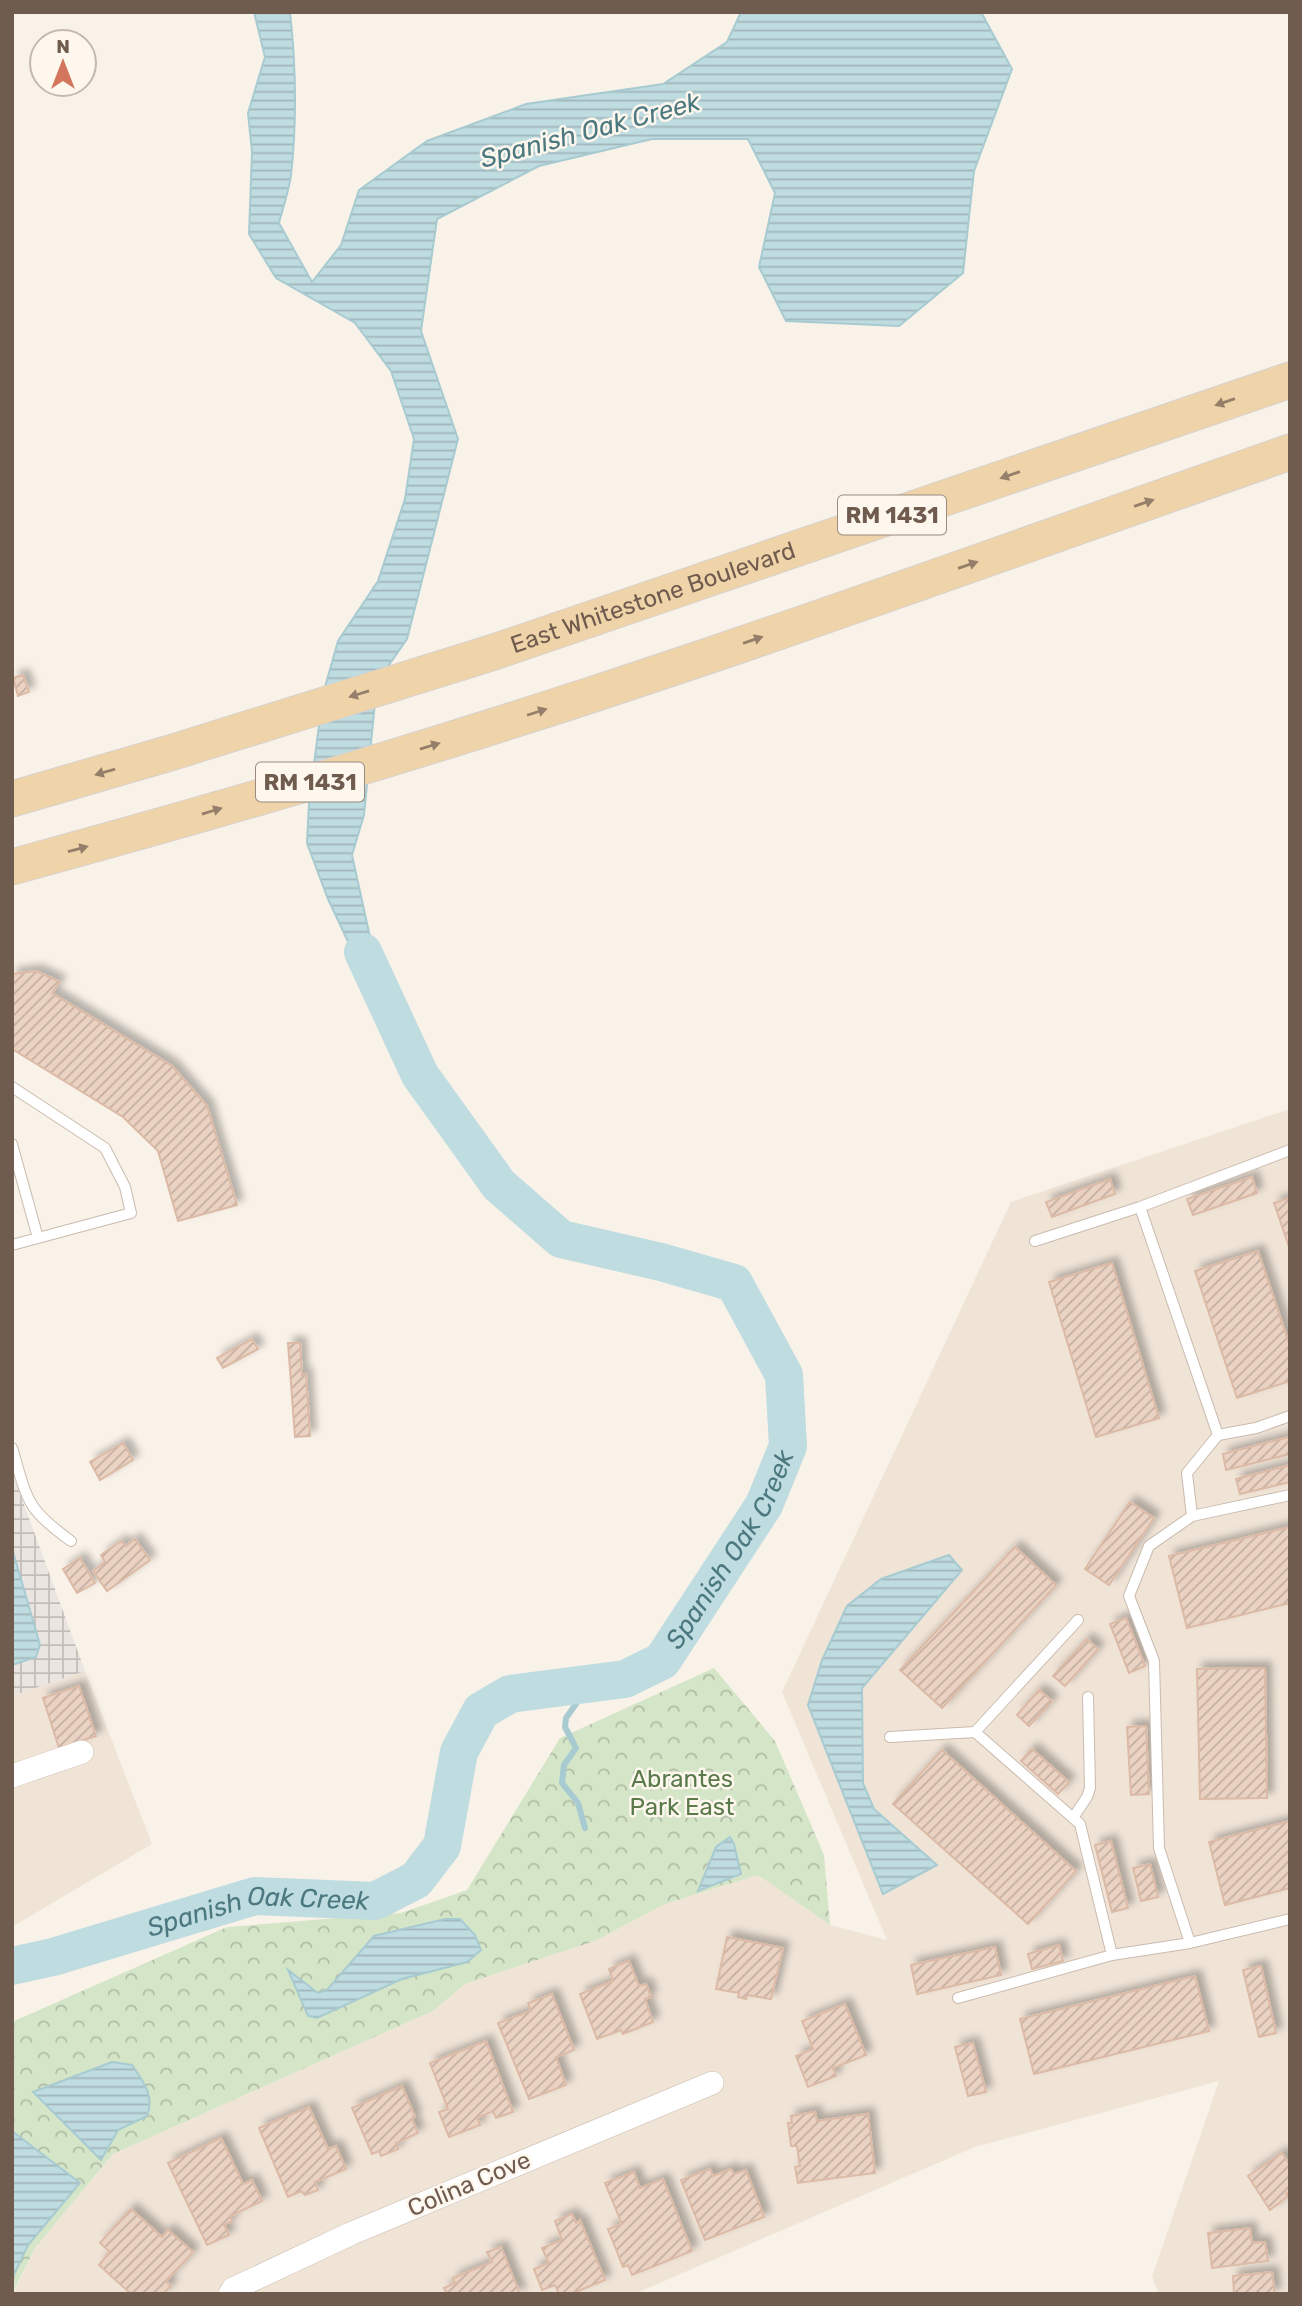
<svg xmlns="http://www.w3.org/2000/svg" width="1302" height="2306" viewBox="0 0 1302 2306" font-family="Rubik,sans-serif">
	<style>
		.residential { fill: #f0e4d7 }
		.industrial { fill: url(#industrial-grid) }
		.forest { fill: url(#forest-crowns) }
		.water { fill: url(#water-rules); stroke: #a7cbd1; stroke-width: 2 }
		.lines { fill: none; stroke-linecap: round; stroke-linejoin: round }
		.stream { stroke: #a7cbd1; stroke-width: 6 }
		.river { stroke: #bfdce1; stroke-width: 38 }
		.building { fill: url(#building-hatch); stroke: #dcbaa6; stroke-width: 2; filter: url(#shadow) }
		.service-casing { stroke: #cabbaf; stroke-width: 12 }
		.minor-casing { stroke: #cabbaf; stroke-width: 24 }
		.primary-casing { stroke: #d7d1ce; stroke-width: 37 }
		.service { stroke: #fff; stroke-width: 10 }
		.minor { stroke: #fff; stroke-width: 23 }
		.primary { stroke: #efd4a9; stroke-width: 35 }
		.oneway { fill: #967f6a }
		.labels { text-anchor: middle; stroke-width: 5; stroke-linejoin: round; paint-order: stroke }
		.shield { fill: #fdf7ee; stroke: #9a8a7f; stroke-width: 2 }
		.shield-label { font-size: 23px; font-weight: bold; fill: #705b4f }
		.street-label { font-size: 24px; fill: #705b4f; stroke: #fdf7ee }
		.park-label { font-size: 24px; fill: #5a7a4c; stroke: #fdf7ee }
		.water-label { font-size: 26px; font-style: italic; fill: #4c7980; stroke: #fdf7ee }
	</style>
	<defs>
		<pattern id="industrial-grid" width="8" height="8" patternUnits="userSpaceOnUse" patternTransform="scale(1.75)"><rect width="8" height="8" fill="#ebe5e1"/><path d="M0 4h8M4 0v8" fill="none" stroke="#c3bdb9"/></pattern>
		<pattern id="forest-crowns" width="20" height="18" patternUnits="userSpaceOnUse" patternTransform="scale(1.75)"><rect width="20" height="18" fill="#d5e5c8"/><path d="M2 6a3 3 0 1 1 6 0M12 15a3 3 0 1 1 6 0" fill="none" stroke="#b1bda5"/></pattern>
		<pattern id="water-rules" width="6" height="5" patternUnits="userSpaceOnUse" patternTransform="scale(1.75)"><rect width="6" height="5" fill="#bfdce1"/><path d="M0 2.5h6" fill="none" stroke="#a0b5b9"/></pattern>
		<pattern id="building-hatch" width="6" height="6" patternUnits="userSpaceOnUse" patternTransform="scale(1.75)"><rect width="6" height="6" fill="#ebd3c3"/><path d="M-1 1l2-2M0 6l6-6M5 7l2-2" fill="none" stroke="#c3aea1"/></pattern>
		<filter id="shadow"><feDropShadow dx="6" dy="-6" stdDeviation="3.5" flood-color="#0004"/></filter>
	</defs>
	<rect width="100%" height="100%" fill="#f9f2e8"/>
	<path class="residential" d="M1290,1109v1185h-131l-7,-17 67,-196 -244,66 -341,147h-621l22,-46 78,-94 320,-143 32,-27 130,-43 70,-37 93,-29 72,50 57,15 -105,-248 229,-490z
		M85,1671l67,173 -140,83v-231z"/>
	<path class="industrial" d="M12,1472l73,199 -73,25z"/>
	<path class="forest" d="M714,1668l61,73 49,114 6,70 -72,-50 -93,29 -70,37 -130,43 -32,27 -320,143 -78,94 -23,46v-272l215,-95 174,-14 66,-23 93,-152z"/>
	<path class="water" d="M254,12h36c6,54 7,109 1,163 -2,16 -8,32 -12,48l33,59 29,-37 18,-55 68,-49 99,-37 137,-20 64,-42 14,-30h240l31,57 -38,102 -11,102 -64,53 -113,-5 -27,-54 16,-74 -27,-54h-96l-113,27 -102,53 -16,112 37,108 -51,200 -30,43 -13,133 -12,40 32,146 -18,-21 -38,-81 -21,-56 2,-40 14,-109 15,-53 40,-60 27,-82 9,-60 -23,-68 -36,-48 -79,-45 -27,-44 3,-82 -4,-39 17,-56z
		M12,1548l28,97 -4,12 -24,8z
		M949,1555l13,15 -100,118 1,95 11,26 63,56 -54,29 -75,-189 14,-45 25,-54 34,-27z
		M730,1837l4,7 7,30 -43,17 18,-44z
		M445,1919h15l15,16 6,15 -14,12 -65,17 -85,39 -9,-2 -20,-46 30,23 9,-3 47,-54z
		M112,2062l20,3c11,16 23,31 15,51l-29,14 -17,30 -68,-68z
		M12,2131l68,52 -52,62 -16,34z"/>
	<g class="lines">
		<path class="stream" d="M585,1828l-7,-25 -16,-20 2,-18 12,-17 -11,-21 1,-9 24,-34"/>
		<path class="river" id="s1" d="M12,1966l41,-9 202,-61 120,5 41,-21 26,-34 17,-94 22,-41 29,-17 115,-15 37,-18 102,-156 24,-59 -4,-71 -50,-92 -73,-21 -100,-23 -62,-54 -79,-110 -57,-123"/>
	</g>
	<path class="building" d="M23,675l6,17 -11,4 -5,-18z
		M36,971l24,11 -8,11 120,73 35,40 30,99 -59,16 -20,-70 -35,-34 -111,-68v-75z
		M1252,1177l5,16 -64,22 -6,-16z
		M1110,1179l5,15 -63,23 -6,-15z
		M1290,1198v52l-16,-47z
		M1258,1251l32,95v35l-53,17 -42,-127z
		M1112,1263l47,155 -63,19 -47,-155z
		M252,1339l6,10 -35,19 -6,-10z
		M288,1343h12l2,32 4,-1 4,62 -15,1z
		M1289,1437l1,17 -64,16 -3,-16z
		M123,1443l10,17 -33,20 -10,-18z
		M1290,1465v17l-50,12 -4,-15z
		M1130,1502l24,16 -45,67 -24,-16z
		M1290,1527v76l-103,25 -18,-72z
		M135,1539l15,21 -43,31 -14,-20 12,-9 -4,-7 20,-14 5,5z
		M1015,1547l41,38 -114,123 -42,-38z
		M80,1558l15,25 -18,10 -14,-24z
		M1126,1618l19,48 -16,7 -19,-49z
		M1087,1639l11,10 -33,37 -12,-10z
		M1265,1668l2,130 -67,1 -3,-130z
		M79,1686l17,50 -37,12 -16,-50z
		M1039,1690l13,11 -23,25 -12,-11z
		M1146,1726l3,68 -18,1 -4,-68z
		M1032,1749l37,33 -11,12 -37,-33z
		M942,1750l134,121 -48,53 -135,-120z
		M1290,1821v67l-65,17 -16,-63z
		M1111,1841l17,67 -16,4 -17,-67z
		M1150,1864l8,33 -17,4 -8,-33z
		M727,1937l56,11 -12,51 -24,-4 -1,4 -8,-2 1,-4 -23,-4z
		M1059,1945l4,16 -31,8 -4,-15z
		M995,1947l6,28 -84,19 -6,-29z
		M629,1961l10,25 7,-2 5,13 -6,2 8,23 -30,12 -2,-4 -24,9 -17,-45 33,-13 -4,-12z
		M1261,1966l15,67 -17,4 -16,-67z
		M1195,1976l14,55 -175,43 -14,-55z
		M552,1994l22,56 -18,7 10,28 -37,14 -31,-76 33,-12 -3,-8z
		M845,2004l21,51 -33,13 3,8 -28,11 -12,-31 17,-7 -11,-28z
		M486,2041l27,71 -17,6 -3,-7 -16,7 3,7 -31,12 -10,-25 9,-3 -18,-46z
		M973,2043l13,49 -18,4 -13,-49z
		M402,2086l13,31 -3,2 6,14 -22,10 2,6 -17,7 -2,-5 -7,3 -20,-46z
		M309,2107l19,42 8,-3 10,23 -31,13 3,8 -13,5 -4,-4 -13,6 -29,-69z
		M815,2112l2,9 51,-7 7,59 -77,10 -3,-16 5,-1 -3,-20h-6l-3,-23h4l-1,-7z
		M221,2138l22,46 9,-4 10,21 -32,15 2,5 -8,4 5,10 -22,10 -39,-82z
		M1282,2153l8,12v26l-4,3 2,2 -18,14 -22,-34z
		M710,2169l3,7 18,-7 3,5 12,-4 18,47 -59,23 -24,-60z
		M634,2172l6,16 23,-9 29,72 -60,24 -4,-10 -5,2 -15,-38 14,-5 -17,-41z
		M131,2209l31,28 6,-7 25,22 -27,29 5,5 -8,8h-32l-32,-29 11,-13 -10,-9z
		M572,2214l4,9 4,-3 25,60 -34,14h-12l-4,-9 -13,5 -8,-21 15,-6 -7,-15 20,-8 -7,-19z
		M1250,2228l2,15 13,-1 3,19 -56,7 -4,-35z
		M501,2247l19,47h-73l-3,-6 11,-5 -2,-5 39,-16 -5,-10z
		M1272,2272l3,22h-41l-1,-18z"/>
	<g class="lines">
		<defs>
			<path id="service" d="M12,1087l93,61 20,39 6,26 -119,32
				M12,1144l26,94
				M1140,1207l78,228
				M1035,1241l105,-34 150,-57
				M12,1448c16,52 12,59 59,93
				M1192,1516l-5,-43 31,-38 38,-7 34,-12
				M1078,1620l-103,112 105,92 32,131
				M890,1737l85,-5
				M1073,1818l14,-21 3,-9 -2,-91
				M1190,1943l-31,-95 -5,-187 -25,-65 20,-50 43,-30 98,-21
				M958,1998l154,-43 78,-12 100,-24"/>
			<path id="minor" d="M12,1776l70,-24
				M230,2294l3,-5 117,-55 362,-151"/>
			<g id="primary">
				<path id="s2" d="M12,799l158,-46 324,-101 796,-272"/>
				<path d="M12,867c154,-42 308,-86 460,-134 275,-86 546,-186 818,-281"/>
			</g>
		</defs>
		<use href="#service" class="service-casing"/>
		<use href="#minor" class="minor-casing"/>
		<use href="#primary" class="primary-casing"/>
		<use href="#service" class="service"/>
		<use href="#minor" class="minor"/>
		<use href="#primary" class="primary"/>
	</g>
	<defs><path id="oneway-solid" d="M-6-.8H1V-3.2L6.5 0L1 3.2V.8H-6Z" transform="scale(1.75)"/></defs>
	<g class="oneway">
		<use href="#oneway-solid" transform="translate(1225 402) rotate(161)"/>
		<use href="#oneway-solid" transform="translate(1010 475) rotate(161)"/>
		<use href="#oneway-solid" transform="translate(1144 503) rotate(-19)"/>
		<use href="#oneway-solid" transform="translate(968 565) rotate(-19)"/>
		<use href="#oneway-solid" transform="translate(753 640) rotate(-19)"/>
		<use href="#oneway-solid" transform="translate(359 694) rotate(163)"/>
		<use href="#oneway-solid" transform="translate(537 712) rotate(-18)"/>
		<use href="#oneway-solid" transform="translate(430 746) rotate(-17)"/>
		<use href="#oneway-solid" transform="translate(105 772) rotate(164)"/>
		<use href="#oneway-solid" transform="translate(212 811) rotate(-17)"/>
		<use href="#oneway-solid" transform="translate(78 849) rotate(-15)"/>
	</g>
	<g class="labels">
		<g class="shield">
			<rect x="838" y="495.5" width="108" height="39" rx="5"/>
			<rect x="256" y="762.5" width="108" height="39" rx="5"/>
		</g>
		<g class="shield-label">
			<text x="892" y="523">RM 1431</text>
			<text x="310" y="790">RM 1431</text>
		</g>
		<g class="street-label">
			<text dy="8" stroke="none"><textPath href="#s2" startOffset="672">East Whitestone Boulevard</textPath></text>
			<text transform="translate(469 2184) rotate(-23)" y="8">Colina Cove</text>
		</g>
		<g class="park-label">
			<text x="682" y="1787">Abrantes<tspan x="682" dy="28">Park East</tspan></text>
		</g>
		<g class="water-label">
			<text transform="translate(590 130) rotate(-15)" y="9">Spanish Oak Creek</text>
			<text dy="9" stroke="none"><textPath href="#s1" startOffset="926">Spanish Oak Creek</textPath></text>
			<text dy="9" stroke="none"><textPath href="#s1" startOffset="254">Spanish Oak Creek</textPath></text>
		</g>
	</g>
	<rect width="1302" height="2306" fill="none" stroke="#705b4f" stroke-width="28"/>
	<g transform="translate(63 63)"><circle r="33" fill="#fdf7ee" stroke="#c5b9ae" stroke-width="2"/>
	<path d="M0-5L12 26L0 18L-12 26Z" fill="#d3765e"/>
	<text y="-10" font-size="19" font-weight="bold" text-anchor="middle" fill="#705b4f">N</text>
	</g>
</svg>
